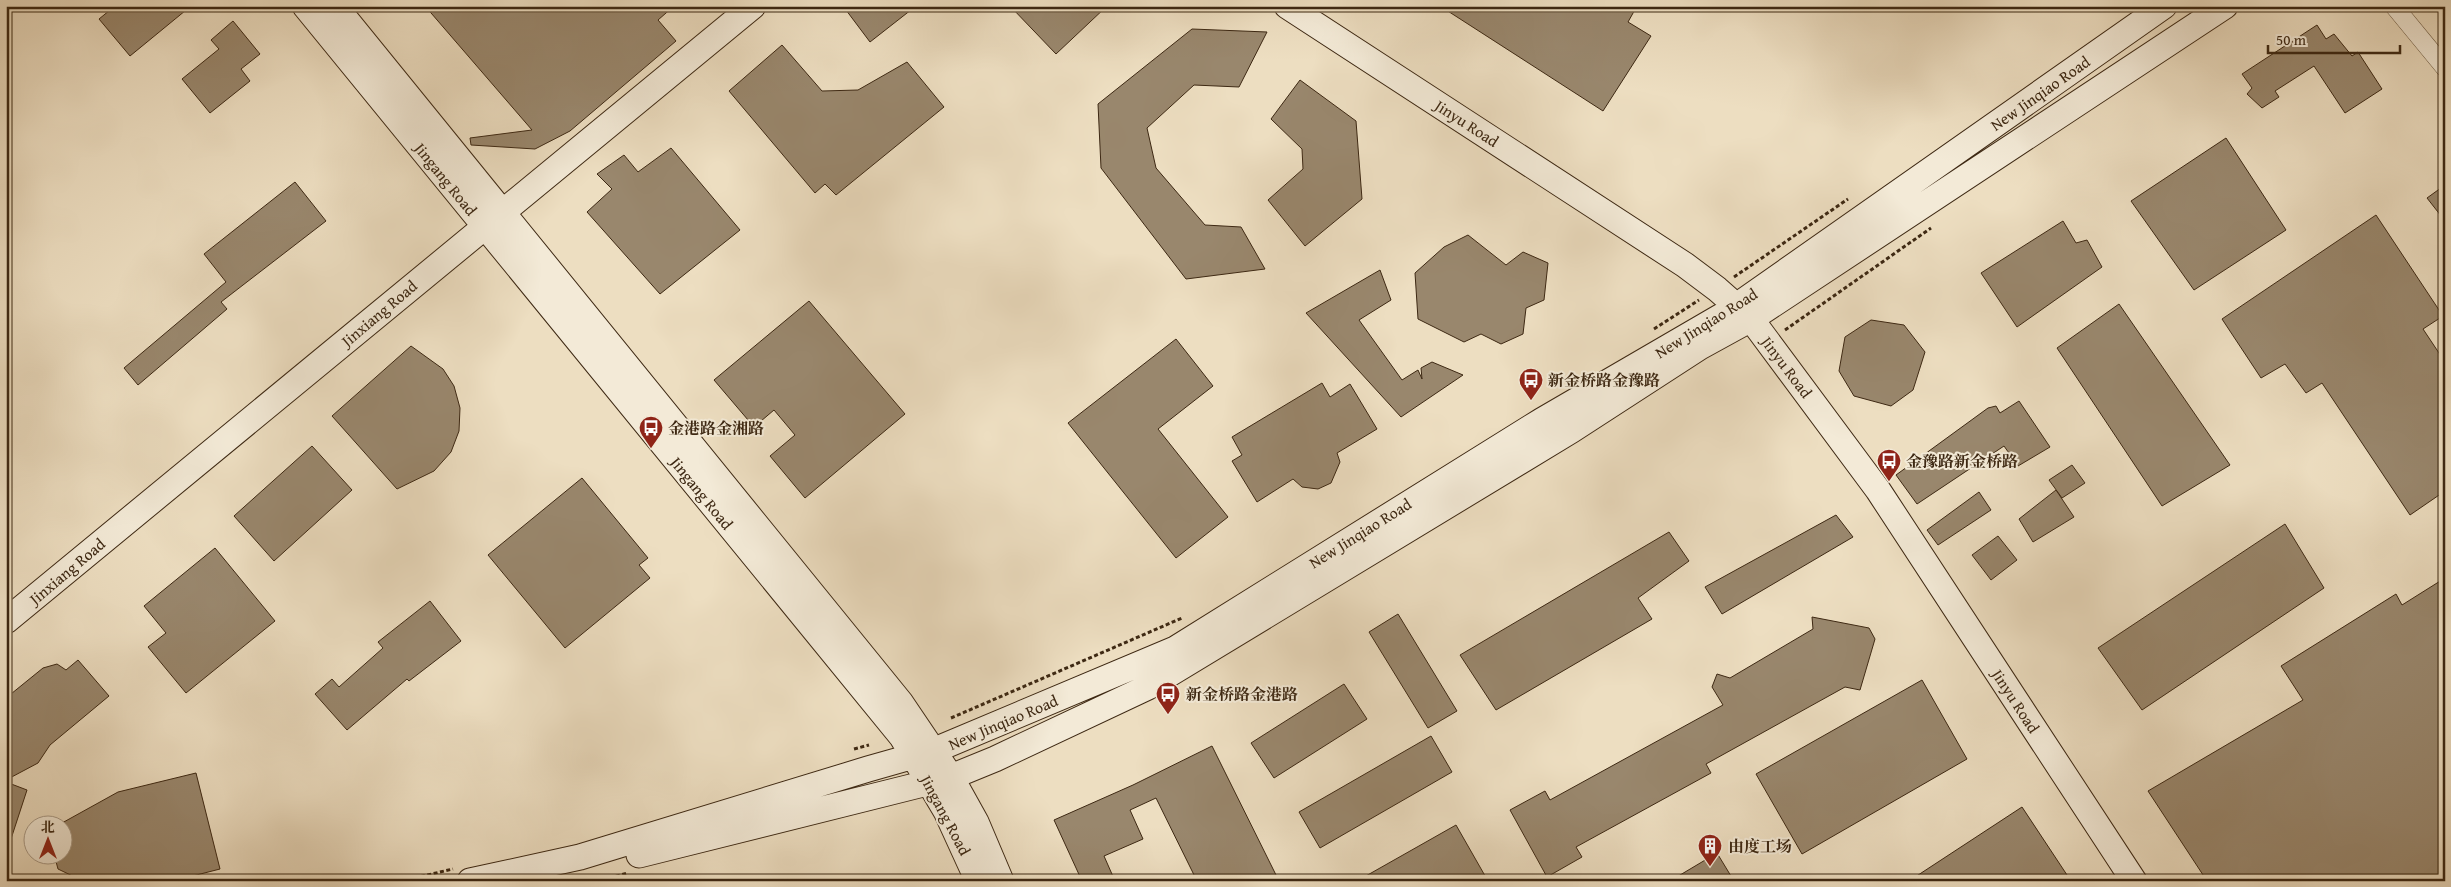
<svg xmlns="http://www.w3.org/2000/svg" width="2451" height="887" viewBox="0 0 2451 887" font-family="'Gentium Book Plus','Noto Serif SC',serif">
	<style>
		.building { fill: #99876d; stroke: #3d2813 }
		.lines { fill: none; stroke-linecap: round; stroke-linejoin: round }
		.street-casing { stroke: #69563e; stroke-width: 19 }
		.secondary-casing { stroke: #3d2813; stroke-width: 27 }
		.path { stroke: #3d2813; stroke-width: 3; stroke-dasharray: 4 2.5; stroke-linecap: butt }
		.street { stroke: #f3ead7; stroke-width: 18 }
		.secondary { stroke: #f3ead7; stroke-width: 25 }
		.labels { text-anchor: middle; stroke-width: 4; stroke-linejoin: round; paint-order: stroke }
		.street-label { font-size: 16px; fill: #3d2813; stroke: #f3ead7 }
		.poi-label { font-size: 16px; font-weight: bold; fill: #3d2813; stroke: #f3ead7; text-anchor: start }
	</style>
	<rect width="100%" height="100%" fill="#eddec1"/>
	<filter id="stains"><feTurbulence type="fractalNoise" baseFrequency=".004" numOctaves="4"/><feColorMatrix values="0 0 0 0 .2 0 0 0 0 .09 0 0 0 0 .02 0 0 0 .5 -.17"/></filter>
	<radialGradient id="worn" r=".72"><stop offset=".6" stop-color="#630" stop-opacity="0"/><stop offset="1" stop-color="#630" stop-opacity=".3"/></radialGradient>
	<path class="building" d="M115,6h76l-61,50 -31,-37z
		M425,6h249l-16,14 18,21 -106,90 -35,18 -64,-4 -1,-7 62,-8z
		M843,6h73l-46,36z
		M1010,6h97l-51,48z
		M1440,6h197l-9,16 23,14 -48,75z
		M233,21l27,33 -19,15 9,12 -40,32 -28,-34 37,-30 -8,-9z
		M2317,25l9,14 8,-5 18,22 6,-4 24,37 -37,24 -31,-47 -39,25 4,6 -17,11 -15,-14 5,-6 -10,-14z
		M1192,29l75,3 -28,55 -45,-2 -47,43 9,40 49,57 36,2 24,42 -79,10 -85,-111 -3,-64z
		M782,45l40,46 36,-1 49,-28 37,45 -108,88 -11,-11 -10,9 -86,-102z
		M1300,80l56,41 6,78 -57,47 -37,-46 35,-31 -1,-20 -31,-30z
		M2226,138l60,92 -92,60 -63,-89z
		M671,148l69,82 -80,64 -73,-82 25,-23 -15,-15 27,-19 14,17z
		M295,182l31,39 -105,81 6,7 -89,76 -14,-17 102,-86 -22,-28z
		M2445,185v36l-18,-23z
		M2376,215l67,101 -20,13 22,33v129l-35,24 -88,-132 -16,10 -21,-29 -24,14 -39,-59z
		M2063,221l13,22 11,-3 15,27 -85,60 -36,-54z
		M1468,235l38,30 17,-13 25,11 -4,37 -18,8 -3,26 -22,10 -20,-10 -17,8 -46,-23 -3,-46 29,-26z
		M1380,270l11,30 -32,20 43,60 16,-10 4,9 -1,-11 11,-6 31,13 -62,42 -95,-104z
		M809,301l96,113 -100,84 -35,-42 25,-21 -21,-25 -20,17 -40,-47z
		M2119,304l111,161 -68,41 -105,-158z
		M1871,320l33,5 21,27 -12,38 -22,16 -37,-10 -15,-25 6,-34z
		M1176,339l37,47 -55,43 70,88 -52,41 -108,-135z
		M411,346l32,23 11,17 6,22 -1,23 -8,21 -17,19 -37,18 -65,-73z
		M1322,383l8,14 20,-13 27,45 -40,24 3,9 -9,21 -13,6 -16,-2 -9,-8 -36,23 -25,-41 10,-6 -10,-18z
		M2019,401l31,46 -32,19 -14,-20 -87,58 -21,-29 92,-67 8,-2 4,7z
		M312,446l40,44 -78,71 -40,-45z
		M2072,465l13,18 -23,15 -13,-18z
		M582,478l66,80 -9,7 11,13 -85,70 -77,-93z
		M2056,490l18,27 -41,25 -14,-23z
		M1979,492l12,18 -53,35 -11,-15z
		M1836,515l17,22 -131,77 -17,-27z
		M2285,524l39,64 -182,122 -44,-62z
		M1669,532l20,29 -51,37 14,21 -156,91 -36,-55z
		M1998,536l19,24 -26,20 -19,-25z
		M215,548l60,73 -89,72 -38,-46 18,-14 -22,-27z
		M2445,578v303h-238l-59,-90 155,-91 -22,-34 115,-72 6,11z
		M430,601l31,40 -52,40 -2,-2 -60,51 -32,-36 17,-15 7,8 44,-39 -5,-6z
		M1398,614l59,97 -29,17 -59,-96z
		M1812,617l57,11 6,11 -15,51 -15,-3 -139,77 5,9 -135,74 6,10 -35,20 -37,-67 35,-19 5,9 173,-95 -11,-18 5,-13 13,4 83,-49z
		M78,660l31,36 -59,49 -12,18 -32,17v-82l37,-30 14,-4 9,6z
		M1922,680l45,79 -165,95 -46,-80z
		M1344,684l23,35 -93,59 -23,-35z
		M1431,736l21,36 -132,76 -21,-36z
		M1212,746l67,135h-82l-41,-83 -26,12 13,29 -39,17 11,25h-33l-28,-61 79,-35z
		M196,773l24,96 -47,12h-90l-25,-12 -4,-15h8v-31l56,-31z
		M6,782l21,8 -18,55 -3,-1z
		M2022,807l49,74h-162z
		M1456,825l32,56h-131z
		M1717,853l17,28h-64z"/>
	<g class="lines">
		<defs>
			<path id="street" d="M2394,6l51,62"/>
			<path id="secondary" d="M305,6l597,731 44,74 32,70
				M335,6l566,697 50,74 25,45 25,59
				M1287,6l398,259 32,24 34,30 127,171 256,391
				M6,621l747,-615
				M639,855l312,-78 44,-18 153,-72 424,-257 128,-83 51,-28 474,-313
				M470,881l110,-24 288,-88 67,-19 240,-101 366,-228 184,-107 439,-308"/>
		</defs>
		<use href="#street" class="street-casing"/>
		<use href="#secondary" class="secondary-casing"/>
		<path class="path" d="M1734,277l114,-78
			M1654,329l45,-29
			M1785,330l146,-102
			M951,718l231,-100
			M854,749l15,-4
			M402,881l51,-12
			M597,881l31,-8"/>
		<use href="#street" class="street"/>
		<use href="#secondary" class="secondary"/>
	</g>
	<defs>
		<symbol id="bus-pin" viewBox="-11 -11 22 30"><path d="M0 17L-7.5 6A9.5 9.5 0 1 1 7.5 6Z" fill="#8f2418" stroke="#f3ead7"/><path d="M-5-6H5V4H4V6H2V4H-2V6H-4V4H-5ZM-3.5-4V0h7V-4ZM-3.5 1.2v1.5H-2V1.2ZM2 1.2v1.5H3.5V1.2Z" fill="#fff"/></symbol>
		<symbol id="building-pin" viewBox="-11 -11 22 30"><path d="M0 17L-7.5 6A9.5 9.5 0 1 1 7.5 6Z" fill="#8f2418" stroke="#f3ead7"/><path d="M-4-6H4V6H1V3H-1V6H-4ZM-2.5-4.3h1.7v1.8h-1.7ZM.8-4.3h1.7v1.8H.8ZM-2.5-1h1.7V.8h-1.7ZM.8-1h1.7V.8H.8Z" fill="#fff"/></symbol>
	</defs>
	<g fill-rule="evenodd">
		<use href="#bus-pin" x="1517" y="366" width="28" height="38"/>
		<use href="#bus-pin" x="637" y="414" width="28" height="38"/>
		<use href="#bus-pin" x="1875" y="447" width="28" height="38"/>
		<use href="#bus-pin" x="1154" y="680" width="28" height="38"/>
		<use href="#building-pin" x="1696" y="832" width="28" height="38"/>
	</g>
	<g class="labels">
		<g class="street-label">
			<text transform="translate(2040 93) rotate(-35)" y="6">New Jinqiao Road</text>
			<text transform="translate(1467 123) rotate(33)" y="6">Jinyu Road</text>
			<text transform="translate(446 179) rotate(51)" y="6">Jingang Road</text>
			<text transform="translate(379 313) rotate(-40)" y="6">Jinxiang Road</text>
			<text transform="translate(1706 323) rotate(-32)" y="6">New Jinqiao Road</text>
			<text transform="translate(1787 367) rotate(53)" y="6">Jinyu Road</text>
			<text transform="translate(702 493) rotate(51)" y="6">Jingang Road</text>
			<text transform="translate(1360 533) rotate(-32)" y="6">New Jinqiao Road</text>
			<text transform="translate(67 571) rotate(-40)" y="6">Jinxiang Road</text>
			<text transform="translate(2016 701) rotate(57)" y="6">Jinyu Road</text>
			<text transform="translate(1003 722) rotate(-23)" y="6">New Jinqiao Road</text>
			<text transform="translate(946 815) rotate(62)" y="6">Jingang Road</text>
		</g>
		<g class="poi-label">
			<text x="1548" y="386">新金桥路金豫路</text>
			<text x="668" y="434">金港路金湘路</text>
			<text x="1906" y="467">金豫路新金桥路</text>
			<text x="1186" y="700">新金桥路金港路</text>
			<text x="1728" y="852">由度工场</text>
		</g>
	</g>
	<rect width="2451" height="887" fill="none" stroke="#eddec1" stroke-width="25"/>
	<rect x="8" y="8" width="2436" height="872" fill="none" stroke="#3d2813" stroke-width="2.5"/>
	<rect x="12" y="12" width="2426" height="862" fill="none" stroke="#3d2813"/>
	<g transform="translate(48 840)"><circle r="24" fill="#f3ead7" stroke="#aa9c89"/>
	<path d="M0-4L9 19L0 12L-9 19Z" fill="#8f2418"/>
	<text y="-8" font-size="14" font-weight="bold" text-anchor="middle" fill="#3d2813">北</text>
	</g>
	<path d="M2268 45v8h132v-8" fill="none" stroke="#3d2813" stroke-width="2.5"/>
	<text x="2276" y="45" font-size="15" fill="#3d2813" stroke="#f3ead7" stroke-width="4" paint-order="stroke">50 m</text>
	<rect width="100%" height="100%" filter="url(#stains)"/>
	<rect width="100%" height="100%" fill="url(#worn)"/>
</svg>
